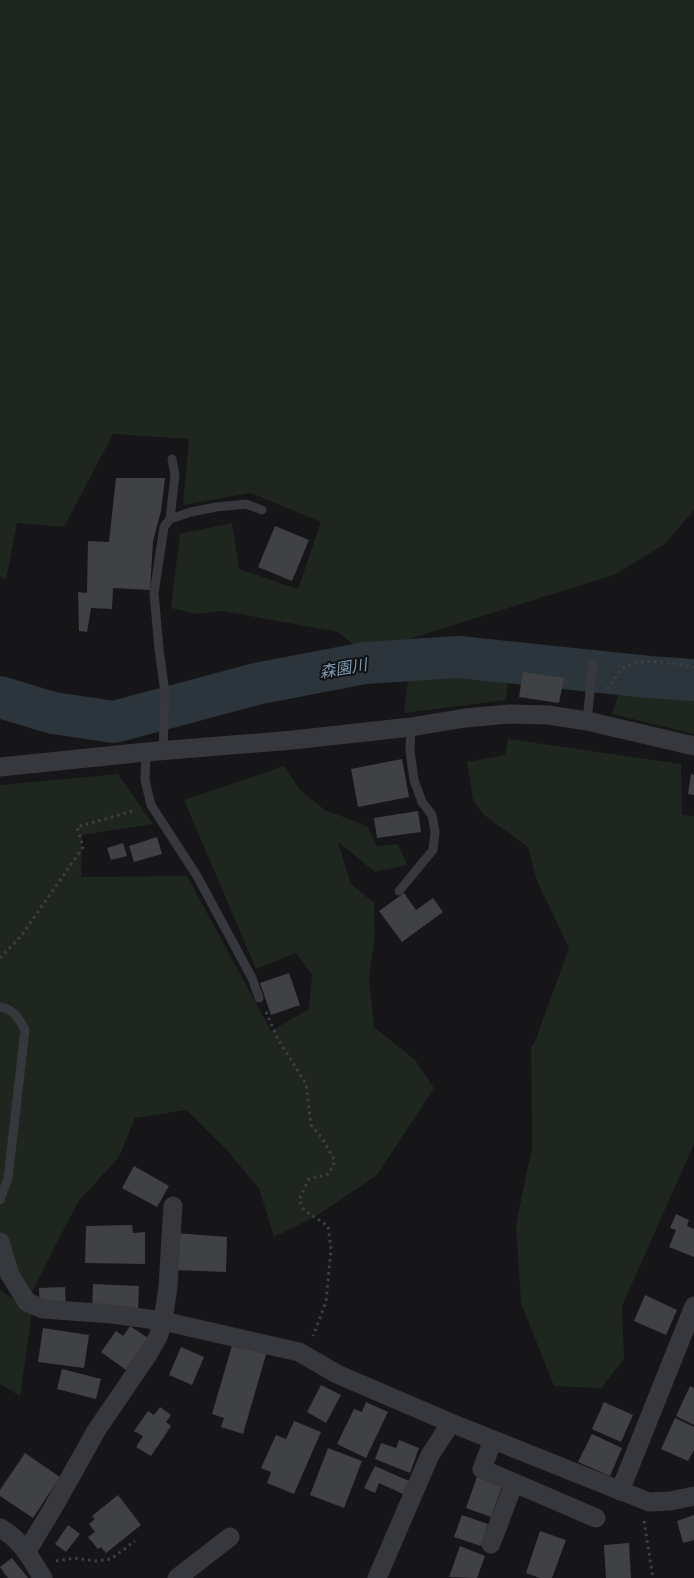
<svg xmlns="http://www.w3.org/2000/svg" width="694" height="1578" viewBox="0 0 694 1578" font-family="'Golos Text','Noto Sans JP',sans-serif">
	<style>
		.green { fill: #1e261f }
		.lines { fill: none; stroke-linecap: round; stroke-linejoin: round }
		.river { stroke: #2c353c; stroke-width: 42 }
		.building { fill: #404145 }
		.path { stroke: #3d3f44; stroke-width: 3; stroke-dasharray: 2.5 4; stroke-linecap: butt }
		.lane { stroke: #37383d; stroke-width: 9 }
		.street { stroke: #37383d; stroke-width: 19 }
		.labels { text-anchor: middle; stroke-width: 4; stroke-linejoin: round; paint-order: stroke }
		.water-label { font-size: 16px; font-style: italic; fill: #7f9bb3; stroke: #111113 }
	</style>
	<rect width="100%" height="100%" fill="#161618"/>
	<path class="green" d="M0,0h694v510l-29,34 -51,31 -250,78 -26,-21 -115,-21 -26,3 -26,-6 9,-74 52,-11 7,46 59,20 23,-67 -70,-29 -68,12 6,-66 -76,-5 -49,93 -47,-4 -11,57 -6,-4z
		M509,670l-3,30 -102,13 5,-41z
		M622,683l72,5v46l-82,-20z
		M508,739l173,25 1,51 12,1v328l-72,162 2,53 -23,29 -47,-2 -33,-83 -5,-78 16,-78 -1,-100 3,-3 35,-96 -32,-67 -9,-34 -44,-32 -11,-15 -6,-38 38,-7z
		M284,766l17,25 24,19 42,16 10,20 21,-2 9,21 -32,7 -37,-30 13,42 23,19 1,34 -6,42 5,48 41,33 19,28 -57,87 -61,41 -42,21 -15,-49 -34,-40 -39,-38 -51,8 -16,39 -41,45 -50,97 -24,-18 -4,-2v-494l118,-11 35,50 -71,11 -1,42 106,-1 84,155 38,-22 3,-34 -16,-22 -40,16 -72,-169z
		M0,1290l32,22 -12,84 -20,-12z"/>
	<g class="lines">
		<path class="river" d="M0,697l53,16 61,9 142,-38 109,-21 93,-6 191,20 45,3"/>
	</g>
	<path class="building" d="M116,478h49l-4,33 -8,30 -3,49 -37,-2 -1,21 -21,-1 -4,24 -8,-1 -1,-39 9,1 1,-52 21,1z
		M275,526l34,14 -17,41 -34,-14z
		M523,672l41,6 -5,25 -40,-6z
		M402,759l7,38 -51,10 -7,-38z
		M691,774l3,1v20l-6,-1z
		M418,811l3,21 -44,6 -3,-20z
		M157,837l5,17 -28,8 -5,-16z
		M123,843l4,13 -16,4 -4,-12z
		M404,893l12,17 17,-12 10,14 -41,30 -23,-31z
		M289,973l11,32 -29,10 -11,-32z
		M134,1166l35,20 -12,21 -35,-19z
		M676,1214l13,6 -2,6 7,3v28l-25,-10 7,-17 -6,-2z
		M132,1225l1,8 12,-1v32l-60,-1 1,-37z
		M175,1233l52,4 -1,35 -53,-2z
		M93,1284l46,2 -1,26 -46,-1z
		M65,1287l1,22 -26,1 -1,-22z
		M645,1295l32,15 -11,25 -32,-14z
		M130,1326l18,12 -22,32 -25,-18 15,-21 7,5z
		M43,1328l46,7 -5,33 -46,-6z
		M233,1342l34,9 -24,83 -22,-7 3,-9 -12,-4z
		M181,1347l23,10 -12,28 -23,-10z
		M62,1369l39,10 -5,20 -39,-10z
		M321,1385l20,10 -15,28 -19,-11z
		M690,1386l4,2v37l-18,-9z
		M366,1402l22,10 -22,46 -29,-14 17,-35 8,3z
		M604,1402l29,13 -12,27 -29,-13z
		M160,1407l11,8 -5,7 5,4 -20,30 -15,-9 7,-11 -9,-5 14,-20 6,4z
		M675,1418l19,9v23l-6,11 -27,-12z
		M294,1421l27,11 -27,62 -27,-11 4,-11 -10,-4 15,-33 10,4z
		M592,1434l30,14 -12,28 -32,-14z
		M399,1440l20,8 -9,25 -35,-14 6,-16 15,5z
		M328,1448l34,13 -18,47 -34,-13z
		M25,1453l35,24 -27,41 -33,-22v-6z
		M375,1466l34,15 -6,13 -24,-11 -4,10 -11,-5z
		M477,1477l25,9 -11,31 -25,-9z
		M118,1495l23,30 -35,28 -5,-6 -3,2 -10,-12 7,-5 -6,-8 6,-5 -3,-3z
		M462,1515l26,9 -7,22 -27,-9z
		M694,1515v25l-11,3 -6,-22z
		M68,1525l12,9 -14,18 -11,-8z
		M540,1531l26,9 -14,38h-12l-14,-5z
		M629,1543l2,35h-25l-2,-33z
		M460,1546l25,10 -8,22 -28,-1z
		M12,1558l16,20h-20l-8,-11z"/>
	<g class="lines">
		<path class="path" d="M607,689c5,-6 9,-14 14,-19 15,-15 54,-6 73,-3
			M0,958l22,-23 61,-88 -6,-20 59,-17
			M266,1012l12,27 28,45 5,41 11,13 13,23 -6,13 -20,5 -10,21 5,10 24,16 3,23 -5,53 -13,34
			M644,1521l9,57
			M56,1561l18,-3 22,3 15,-2 24,-18"/>
		<path class="lane" d="M170,519l5,-44 -3,-16
			M587,721l6,-58
			M163,750l2,-57 -6,-44 -5,-56 10,-66 6,-8 21,-7 25,-5 30,-3 16,6
			M146,752l-1,28 6,25 46,71 55,102 7,20
			M399,891l34,-41 2,-18 -3,-17 -10,-13 -8,-22 -4,-29 1,-24
			M0,1007c13,2 19,11 25,23l-17,148 -8,22"/>
		<path class="street" d="M0,767l146,-15 147,-12 118,-13 54,-9 45,-4 38,1 39,6 107,25
			M0,1242l10,33 17,27 16,7 69,5 51,7 136,31 38,22 114,49
			M493,1440l-11,29 114,49
			M620,1491l74,-185
			M0,1528c21,11 31,31 43,50
			M491,1544l23,-61
			M27,1551l26,-43 43,-77 51,-75 11,-19 5,-16 5,-34 5,-81
			M177,1578l53,-41
			M377,1578l53,-123 21,-32 198,79 21,-1 24,-5"/>
	</g>
	<g class="labels">
		<g class="water-label">
			<text transform="translate(343 668) rotate(-10)" y="6">森園川</text>
		</g>
	</g>
</svg>
